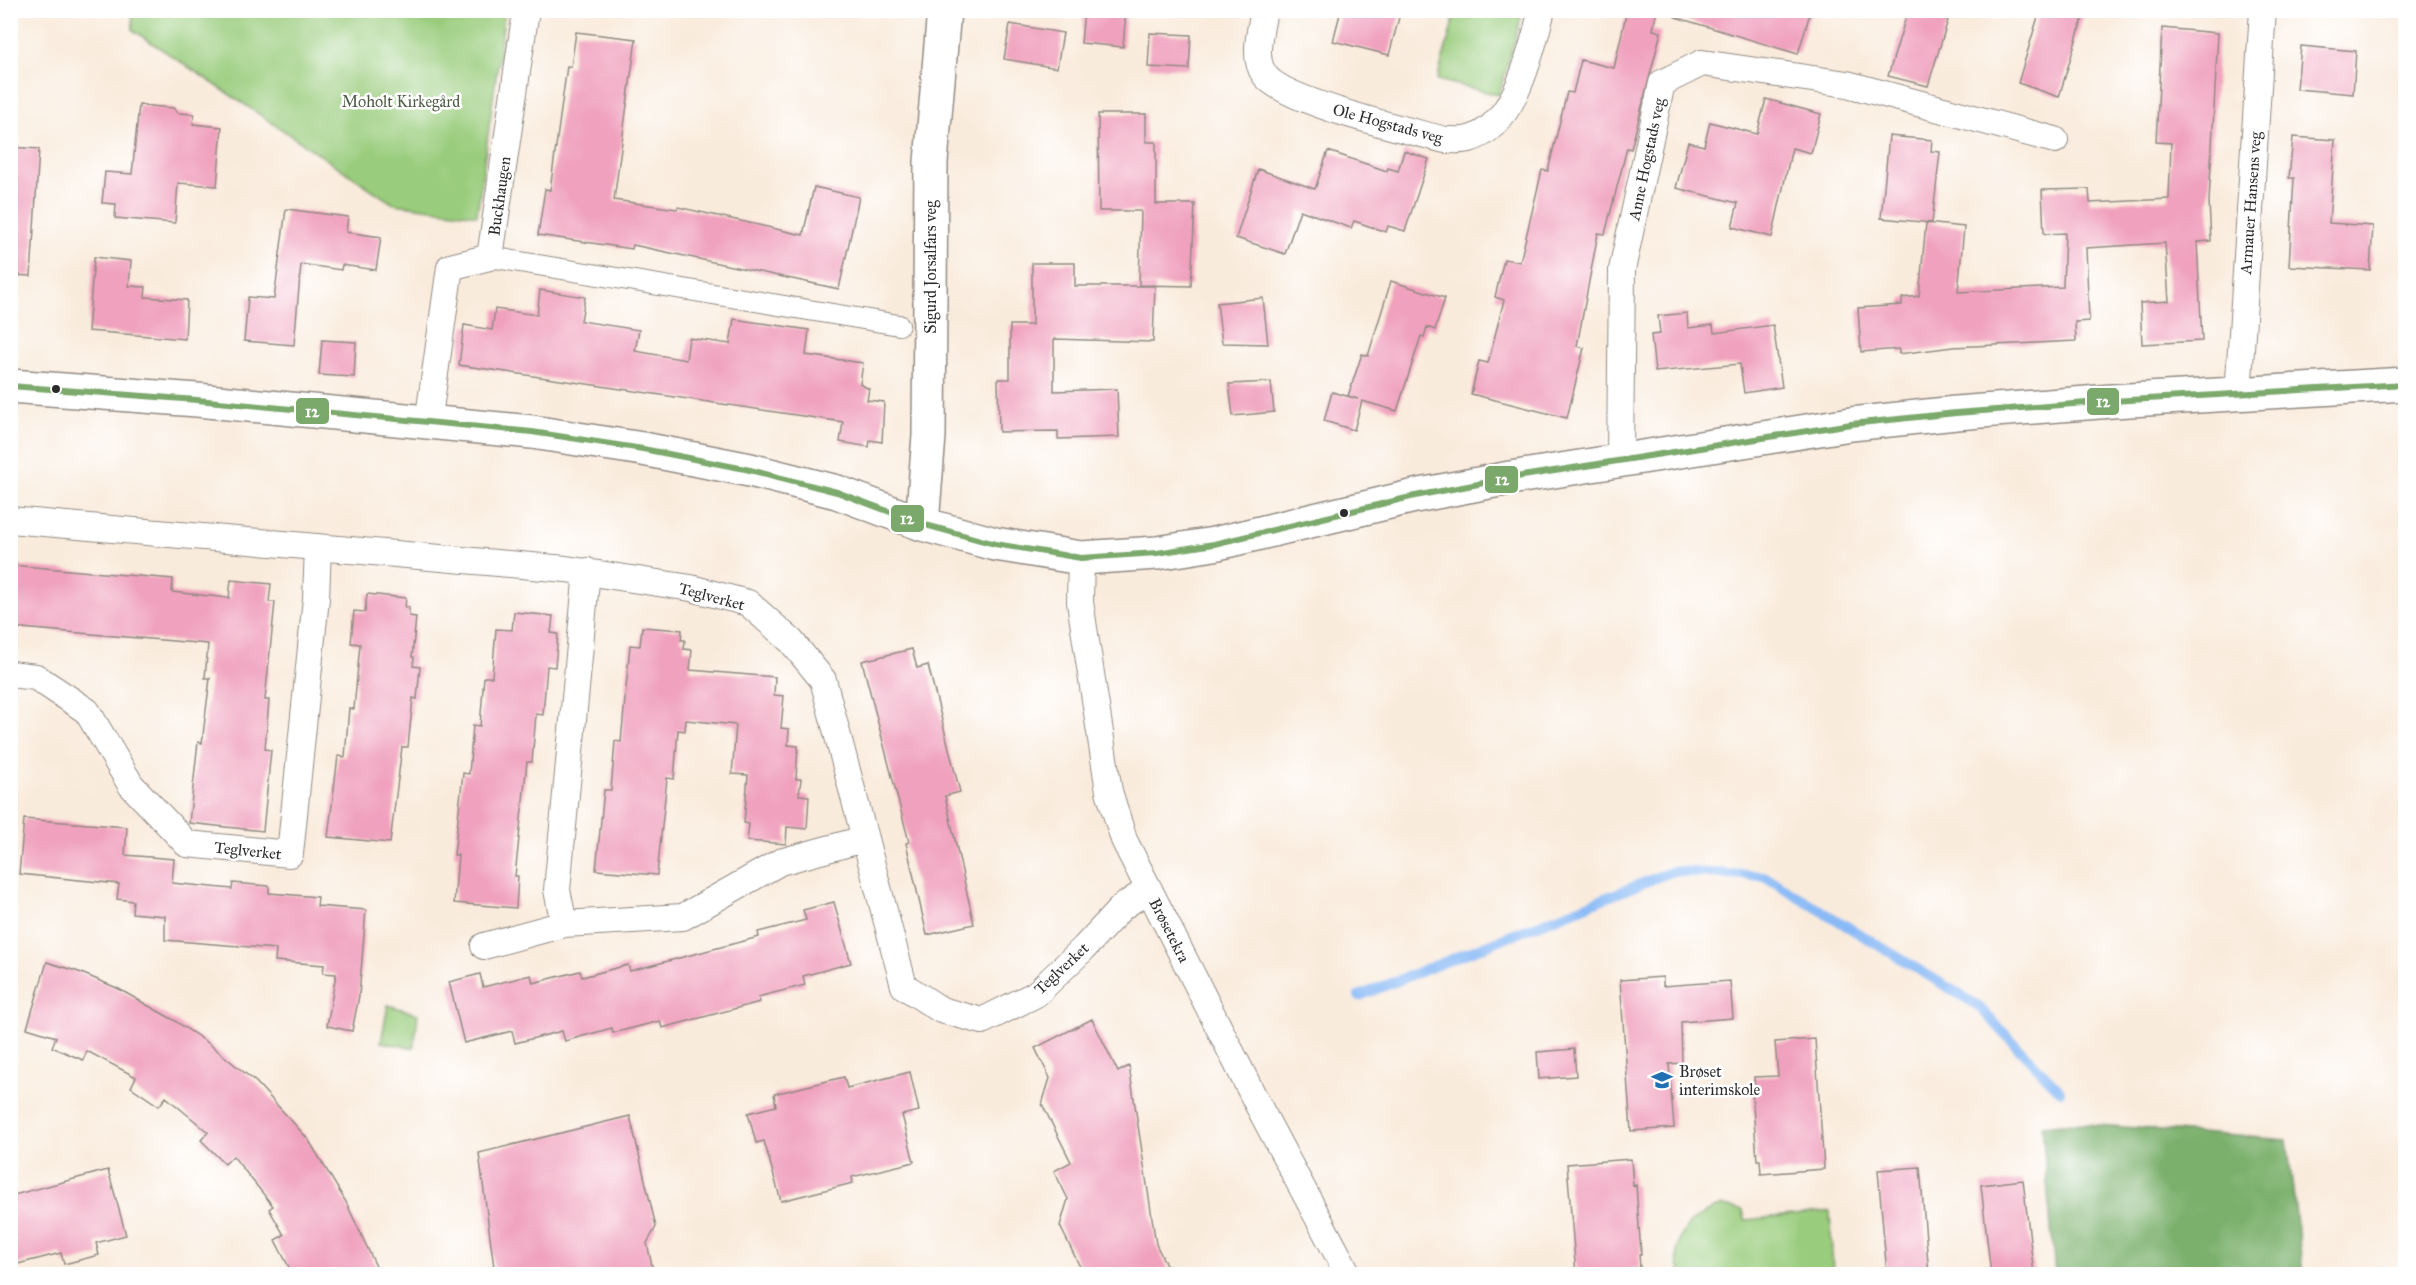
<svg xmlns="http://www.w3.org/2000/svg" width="2416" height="1285" viewBox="0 0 2416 1285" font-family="'IM FELL Great Primer',serif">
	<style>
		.green { fill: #99cc7c; stroke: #627c54; stroke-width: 1.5 }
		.forest { fill: #7ab06c; stroke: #526e4c; stroke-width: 1.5 }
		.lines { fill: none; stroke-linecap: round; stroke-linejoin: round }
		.stream { stroke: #89baf5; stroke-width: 10 }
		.building { fill: #f0a1bd }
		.pedestrian-casing { stroke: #928b84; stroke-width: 22 }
		.minor-casing { stroke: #928b84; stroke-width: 28 }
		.tertiary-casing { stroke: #928b84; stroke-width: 36 }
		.pedestrian { stroke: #fff; stroke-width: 20 }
		.minor { stroke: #fff; stroke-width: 26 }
		.tertiary { stroke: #fff; stroke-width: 33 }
		.bus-1-casing { stroke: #fff; stroke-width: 10 }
		.bus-1 { stroke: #7ba96c; stroke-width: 6 }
		.bus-dot { fill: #2b2b2b; stroke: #fff; stroke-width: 2 }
		.labels { text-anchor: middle; stroke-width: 5; stroke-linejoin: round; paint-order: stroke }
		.park-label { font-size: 16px; fill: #4c5b43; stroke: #fff }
		.street-label { font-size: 16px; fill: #2b2b2b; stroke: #fff }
		.poi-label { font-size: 16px; fill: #2b2b2b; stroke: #fff; text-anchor: start }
		.line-badge { stroke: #fff; stroke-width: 2 }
		.badge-label { font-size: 16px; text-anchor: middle; font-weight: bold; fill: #fff }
	</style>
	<rect width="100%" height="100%" fill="#fff"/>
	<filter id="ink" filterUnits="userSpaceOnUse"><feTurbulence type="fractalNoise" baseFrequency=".0167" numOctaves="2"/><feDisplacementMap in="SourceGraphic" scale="12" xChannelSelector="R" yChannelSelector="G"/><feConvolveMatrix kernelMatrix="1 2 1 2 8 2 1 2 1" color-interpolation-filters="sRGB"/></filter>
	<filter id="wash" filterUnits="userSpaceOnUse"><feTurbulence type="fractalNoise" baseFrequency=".008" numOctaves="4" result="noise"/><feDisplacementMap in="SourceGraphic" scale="24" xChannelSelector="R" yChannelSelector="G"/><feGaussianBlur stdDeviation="1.35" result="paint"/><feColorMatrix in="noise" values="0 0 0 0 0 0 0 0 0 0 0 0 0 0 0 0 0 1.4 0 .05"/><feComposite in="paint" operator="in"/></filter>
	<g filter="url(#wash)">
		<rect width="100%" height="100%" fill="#f9ebdc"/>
		<path class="green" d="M132,11h373l-28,204 -83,-11 -5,-3 -256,-171z
			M1456,11h67l-24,84 -62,-15z
			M388,1005l30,9 -4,34 -33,-6z
			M1724,1206l19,4 2,10 85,-9 3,63h-152c-14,-35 10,-60 43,-68z"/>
		<path class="forest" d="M2073,1123l214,17 16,134h-248l-13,-148z"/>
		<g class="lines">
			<path class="stream" d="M1359,996l314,-125 91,5 213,129 83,86"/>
		</g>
		<g id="blocks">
			<path class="building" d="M1084,10h42l-3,37 -42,-4z
				M1341,10h60l-12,45 -56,-14z
				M1627,10h30l-4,20 8,2 -30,117 -4,-1 -22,86 -7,-1 -21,113 7,2 -17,70 -96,-24 8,-33 9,2 16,-63 -9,-3 9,-38 16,3 22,-92 6,1 19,-79 6,1 8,-33 33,8z
				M1676,10h135l-13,44 -123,-37z
				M1908,10h9l31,10 -20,66 -40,-10z
				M2040,10h45l-26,87 -41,-14z
				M1010,24l53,9 -6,35 -53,-9z
				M2162,28l56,5 -9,169 2,39 -14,1 5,99 -60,3 -2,-41 29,-2 -4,-58 -79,5 3,73 -14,1 1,19 -123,6 -54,7v-5l-38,3 -3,-44 44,-3v-7l17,-2 7,-73 38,4 -6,65 105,-5 2,-54 -21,1 -2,-44 47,-1 1,14 79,-4 2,-56 -15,-1z
				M576,32l60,7 -22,161 63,9 1,-2 125,28 11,-48 45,10 -20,92 -206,-44 -1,4 -94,-14 7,-46 5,1 17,-124 4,1z
				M1150,33l41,2 -2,34 -41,-2z
				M2301,46l55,5 -3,43 -56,-5z
				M1766,99l55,15 -10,39 -19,-5 -20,89 -40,-10 6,-24 -62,-15 12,-46 16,4 6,-24 47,12z
				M139,105l34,3 5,5 16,1 -1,10 29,3 -5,59 -39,-3 -3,40 -60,-5 1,-14 -14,-1 3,-31 27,2z
				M1098,114h48v28h10v62h39l-4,82 -52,-1 2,-74h-42z
				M1889,136l43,4 -1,11 9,1 -8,71 -51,-5z
				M2293,137l42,3 -6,83 44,3 -3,44 -81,-4 5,-88h-5z
				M10,147l29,2 -8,127 -21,-1z
				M1328,151l59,20 1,-3 10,3 6,-20 25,8 -24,72 -17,-5 -2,6 -32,-11 -3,7 -51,-18 -15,44 -49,-16 22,-69 57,20z
				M286,209l62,8 -2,15 35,5 -5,33 -34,-5 -1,5 -40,-6 -7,81 -50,-4 4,-44 26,2z
				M94,257l37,4 -2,25 17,1 -1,10 42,3 -2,39 -97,-8z
				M1032,263h43v23h80l-2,56 -99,-3v52l63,-2 2,48 -61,2v-8l-59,1 -1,-53h12v-54h22z
				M1391,281l54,17 -10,32 -8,-3 -3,10 -3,-1 -24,75 -35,-10 -8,29 -30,-9 8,-29 26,7 -10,-3 14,-42 6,2z
				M540,290l45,7 -4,24 58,9 -4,21 51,9 3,-22 41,6 4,-25 75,11 -3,25 57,8 -3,21 9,5 -2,11 17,2 -2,40 -12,-2 -1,7 -29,-5 3,-20 -384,-57 5,-40 28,5 3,-21 42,6z
				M1263,298l5,46 -46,-1 -5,-40z
				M1687,313l1,15 25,-3 1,8 59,-8 9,62 -38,6 -4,-29 -85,8 -4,-37 9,-1 -2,-18z
				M322,340l34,2 -2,35 -35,-2z
				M1271,382l3,30 -41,4 -4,-32z
				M10,565l163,14 -1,13 57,6 2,-18 40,4 -2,18h6l-10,98h4l-4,49 6,1 -8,81 -74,-8 9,-81 4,1 8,-65h-5l3,-34 -198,-17z
				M367,594l39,4 -1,9h4v9l7,1 -4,40h2l-1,9 7,1 -3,32 -4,-1 -5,49h-6l-12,96 -62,-6 10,-81 7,1 4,-49 5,1 6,-65 -9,-1 3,-32 11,1z
				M514,612l39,4 -2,17 7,1 -3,33 -8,-1 -4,49 -7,-1 -4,48h-5l-12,114h3l-2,32 -62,-5 4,-48h-4l9,-82 6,1 4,-49 7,1 4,-49h8l4,-48 16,1z
				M642,627l40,3 -1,10h4l-1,9 8,1 -2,20 85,7 -1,18 10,1 -3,32 8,1 -1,16 10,1 -2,33h5l-2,16 10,1 -2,33 -20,-2 -1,17 -39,-3 2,-17 -5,-1 4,-48 -16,-1 4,-49 -50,-5 -1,11 -7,-1 -4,49 -7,-1 -10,97 -61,-5 8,-80h7l4,-49 6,1 9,-97 10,1z
				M912,649l5,19 11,-3 32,127 -15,4 29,128 -47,11 -21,-92 3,-1 -47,-181z
				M24,819l103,8 -2,28 49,4 -2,24 60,6 1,-6 36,3v7l49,4 -1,9 49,4 -7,86 -7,35 -25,-5 9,-52 -13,-1 1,-8 -49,-4 1,-12 -111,-9v-24l-33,-3 1,-12 -16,-2 2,-15 -100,-10z
				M834,902l17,61 -48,13 2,9 -47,12 2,5 -98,26 -2,-7 -47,12 -1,-5 -47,13 -3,-10 -47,12 -3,-12 -48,12 -15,-61 31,-8 3,13 48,-12 2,8 47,-12 2,6 46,-12 2,6 129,-34 -1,-5 48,-12 -3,-10z
				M47,962l32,10 38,16 55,31 36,24 48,39 52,57 38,63 34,73h-87l-18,-35 9,-5 -15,-26 4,-3 -40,-50 -8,8 -24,-24 7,-8 -42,-35 -7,9 -28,-19 5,-10 -49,-26 -4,9 -31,-13 4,-10 -29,-9z
				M1663,977v9l67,-5 3,37 -52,4 1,41 -13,1 5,64 -43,3 -11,-151z
				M1092,1019l26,53 11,-6 27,178 15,31h-87l-24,-49 8,-27 -14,-28 17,-9 -29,-58 8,-26 -15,-30z
				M1815,1039l9,130 -63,5 -1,-14h-3l-5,-68 3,-1 -1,-14 24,-1 -3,-34z
				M1574,1049l2,27 -37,3 -2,-27z
				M910,1072l9,39 -17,4 12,47 -62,15 1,6 -72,18 -17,-60 -8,2 -8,-30 28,-7 -2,-12 70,-17 3,11z
				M630,1116l26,111 -9,16 7,32h-159l-16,-122z
				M1631,1159l2,27 3,-1 5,69h-2l1,14 -24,2v5h-40l-9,-111z
				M1920,1167l9,108h-42l-9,-105z
				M108,1170l18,65 -30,8 3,12 -35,9 -3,-11 -51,13v-70z
				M2023,1180l11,95h-43l-10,-90z"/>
		</g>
	</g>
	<g filter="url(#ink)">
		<use href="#blocks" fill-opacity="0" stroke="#928b84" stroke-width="1.5"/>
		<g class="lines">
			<defs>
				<path id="pedestrian" d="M490,257l409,68"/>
				<path id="minor" d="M1264,10c-3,19 -12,47 0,64 18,28 144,56 181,66 7,0 17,1 24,-1 47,-13 62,-88 73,-129
					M2238,395l25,-385
					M428,423l22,-156 40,-10 36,-247
					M1620,460l2,-190 40,-187 40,-20 145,21 208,56
					M10,520l556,49 125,19 57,15 43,38 32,39 81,306 37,24 41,11 54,-27 48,-46 38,-41 27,-18
					M1081,558l-1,44 29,189 15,49 135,267 89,167
					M587,571l-30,319 7,34 119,-7 97,-55 84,-23
					M10,674l26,3 51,34 44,74 56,59 103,10 26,-256 2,-51
					M484,946l80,-22"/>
				<path id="tertiary" d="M10,386l187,14 335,32 111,17 107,21 87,22 85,32 73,20 86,14 76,-5 57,-9 201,-48 95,-18 341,-54 105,-11 156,-12 294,-17
					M922,524l7,-88 2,-274 13,-152"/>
			</defs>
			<use href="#pedestrian" class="pedestrian-casing"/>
			<use href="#minor" class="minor-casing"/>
			<use href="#tertiary" class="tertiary-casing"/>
			<use href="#pedestrian" class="pedestrian"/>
			<use href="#minor" class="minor"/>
			<use href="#tertiary" class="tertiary"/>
			<defs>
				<path id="bus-1" d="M10,386l187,14 335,32 111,17 107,21 87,22 85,32 73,20 86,14 76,-5 57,-9 201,-48 95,-18 341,-54 105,-11 156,-12 294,-17"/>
			</defs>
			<use href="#bus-1" class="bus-1-casing"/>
			<use href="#bus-1" class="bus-1"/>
		</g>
	</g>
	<defs>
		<symbol id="school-bare" viewBox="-9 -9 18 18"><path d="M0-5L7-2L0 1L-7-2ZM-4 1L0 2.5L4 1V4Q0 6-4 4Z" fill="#1f6fb2" stroke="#fff" stroke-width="2.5" paint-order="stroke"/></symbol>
	</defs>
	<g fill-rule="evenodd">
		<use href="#school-bare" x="1647" y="1065" width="30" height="30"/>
	</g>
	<g class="bus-dot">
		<circle cx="56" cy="389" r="5"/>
		<circle cx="1344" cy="513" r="5"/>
	</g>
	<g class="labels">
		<g class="park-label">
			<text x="401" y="107">Moholt Kirkegård</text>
		</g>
		<g class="street-label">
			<text transform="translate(1388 123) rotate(15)" y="6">Ole Hogstads veg</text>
			<text transform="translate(1646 159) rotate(-78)" y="6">Anne Hogstads veg</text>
			<text transform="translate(499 196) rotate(-82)" y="6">Buckhaugen</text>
			<text transform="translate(2250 203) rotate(-86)" y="6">Armauer Hansens veg</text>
			<text transform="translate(930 267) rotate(-90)" y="6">Sigurd Jorsalfars veg</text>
			<text transform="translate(712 596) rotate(15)" y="6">Teglverket</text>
			<text transform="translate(248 850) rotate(6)" y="6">Teglverket</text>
			<text transform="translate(1170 930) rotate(63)" y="6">Brøsetekra</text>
			<text transform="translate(1061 968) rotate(-43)" y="6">Teglverket</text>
		</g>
		<g class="poi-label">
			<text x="1679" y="1077">Brøset<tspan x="1679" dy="18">interimskole</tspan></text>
		</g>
	</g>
	<g class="line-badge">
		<rect x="2086" y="387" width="34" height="29" rx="6" fill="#7ba96c"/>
		<rect x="295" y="397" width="35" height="28" rx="6" fill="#7ba96c"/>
		<rect x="1484" y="465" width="35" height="29" rx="6" fill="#7ba96c"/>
		<rect x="890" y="504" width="35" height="29" rx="6" fill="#7ba96c"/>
	</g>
	<g class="badge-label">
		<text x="2103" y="407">12</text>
		<text x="312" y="417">12</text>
		<text x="1502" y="485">12</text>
		<text x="907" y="524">12</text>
	</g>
	<rect width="2416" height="1285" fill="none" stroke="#fff" stroke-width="36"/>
</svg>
